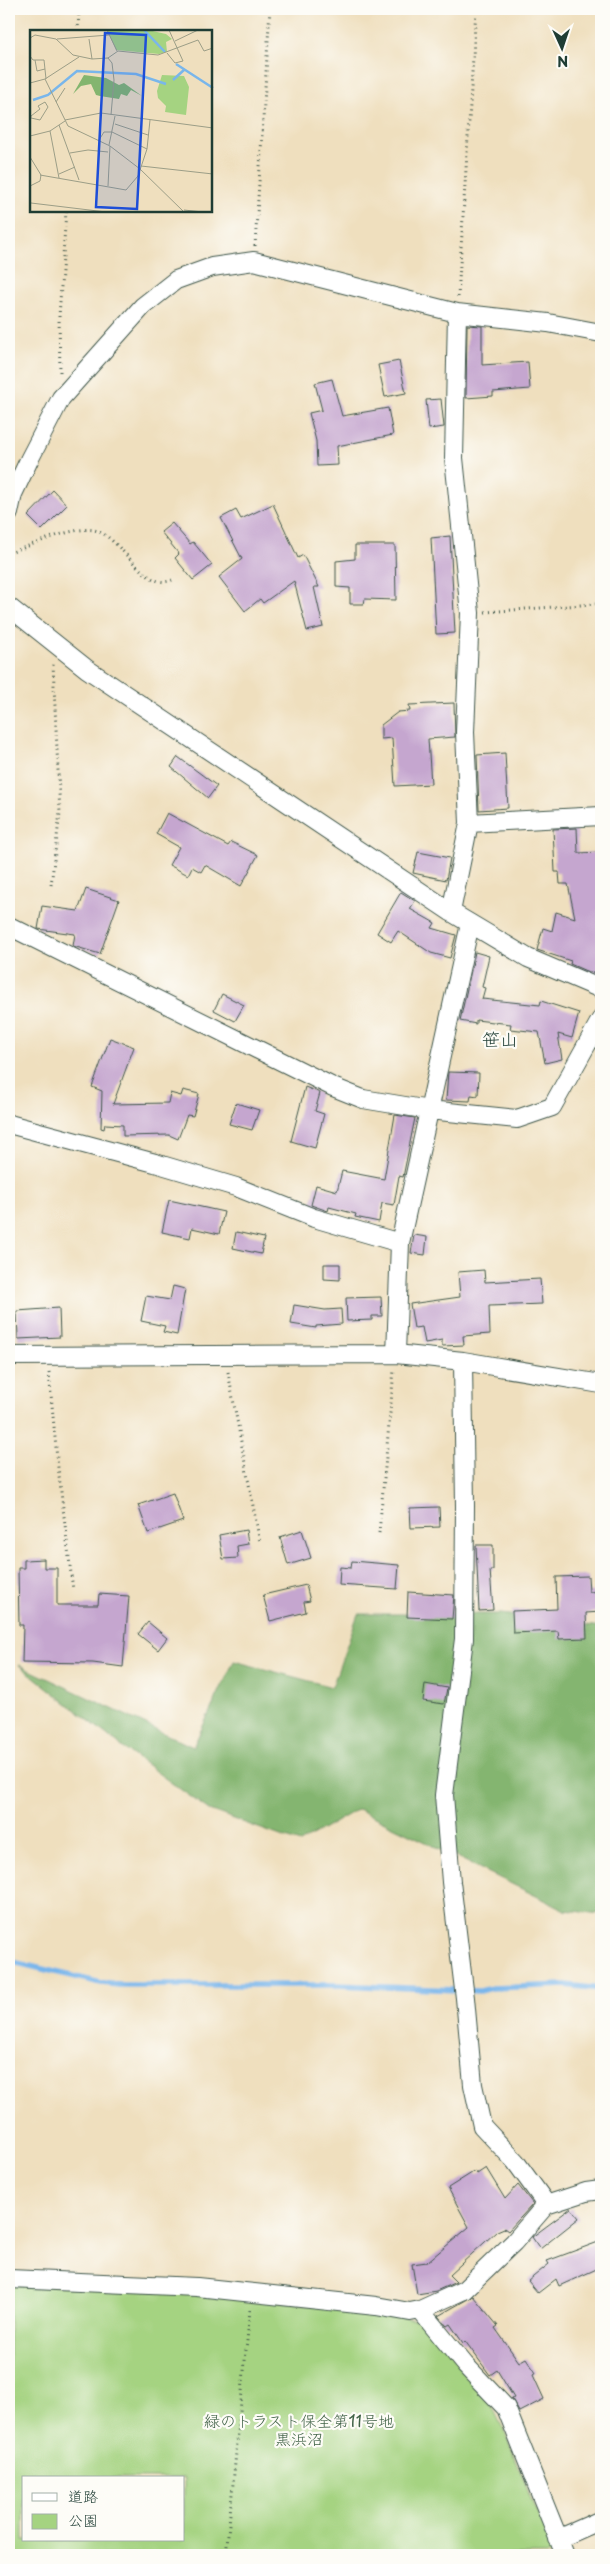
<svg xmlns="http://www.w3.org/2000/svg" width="610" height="2564" viewBox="0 0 610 2564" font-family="'Playpen Sans','Klee One',sans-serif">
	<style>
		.green { fill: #a5d381; stroke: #62885a; fill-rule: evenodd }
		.forest { fill: #84b56f; stroke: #527952 }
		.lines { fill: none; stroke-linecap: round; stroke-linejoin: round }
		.stream { stroke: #79b6eb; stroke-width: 5.5 }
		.building { fill: #c5a6cf }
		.minor-casing { stroke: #3e5549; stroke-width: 20 }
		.path { stroke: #3e5549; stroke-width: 3; stroke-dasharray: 1 4; stroke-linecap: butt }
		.minor { stroke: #fff; stroke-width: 18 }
		.labels { text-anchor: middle; stroke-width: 4.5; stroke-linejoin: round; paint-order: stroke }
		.park-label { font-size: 16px; fill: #406247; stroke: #fdfcf7 }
		.neighbourhood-label { font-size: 18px; fill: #1f3d34; stroke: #fdfcf7 }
		.inset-river { fill: none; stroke: #79b6eb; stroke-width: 2.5 }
		.inset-road { fill: none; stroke: #9c9e87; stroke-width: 1 }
		.view { fill: #1d4ed8; fill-opacity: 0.15; stroke: #1d4ed8; stroke-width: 2.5 }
		.inset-edge { fill: none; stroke: #1f3d34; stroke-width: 2.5 }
	</style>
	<rect width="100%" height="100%" fill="#fdfcf7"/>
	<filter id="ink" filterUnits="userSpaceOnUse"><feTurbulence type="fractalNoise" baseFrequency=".02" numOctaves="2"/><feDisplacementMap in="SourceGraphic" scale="10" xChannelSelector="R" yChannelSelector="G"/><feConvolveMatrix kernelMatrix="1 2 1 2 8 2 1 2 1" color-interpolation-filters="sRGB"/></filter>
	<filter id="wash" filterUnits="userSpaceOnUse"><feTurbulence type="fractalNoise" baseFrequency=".0096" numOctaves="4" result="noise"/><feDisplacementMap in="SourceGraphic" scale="20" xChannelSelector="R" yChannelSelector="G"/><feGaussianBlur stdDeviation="1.12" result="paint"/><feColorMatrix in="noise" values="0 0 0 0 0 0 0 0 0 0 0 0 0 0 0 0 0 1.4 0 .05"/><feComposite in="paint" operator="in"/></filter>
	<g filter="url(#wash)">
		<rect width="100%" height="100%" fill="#efdfbe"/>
		<path class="green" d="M9,2284l193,8 169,20 45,8 14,6 60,76 18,37 26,68 25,48h-550zM24,2478h160v62h-160z"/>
		<path class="forest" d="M358,1614h143l100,13v287l-36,-4 -207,-101 -58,34 -91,-33 -83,-60 -107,-85 174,82 41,-86 98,26z"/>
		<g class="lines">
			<path class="stream" d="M9,1961l92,22 18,2h219l142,6 12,-3 73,-3 36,4"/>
		</g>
		<g id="blocks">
			<path class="building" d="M467,325l15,1v39l46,-3 2,27 -37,3v4l-27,2z
				M399,361l7,32 -21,4 -7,-32z
				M332,379l10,37 46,-8 5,27 -56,11 1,19 -21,1 -1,-25 -7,-28 13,-3 -7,-27z
				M441,399l3,28 -15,2 -3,-29z
				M53,490l14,15 -25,25 -14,-14z
				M273,504l25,54 5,-3 16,32h-5l9,40 -16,4 -13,-50 -31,22 -3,-4 -15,12 -26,-34 23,-18 -21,-41 15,-8 5,9z
				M172,523l18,21 3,-2 19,23 -19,15 -18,-22 4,-4 -18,-22z
				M450,536l5,97 -19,1 -5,-96z
				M355,545h40l1,55 -31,-1 -1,5h-14v-16l-14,-1v-26l19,-2z
				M454,703l1,34 -27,2 3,45 -36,2 -3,-48 -11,1v-14l17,-13 12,-1 -1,-6z
				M505,753l3,55 -29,2 -2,-55z
				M178,757l39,29 -9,12 -37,-31z
				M167,813l61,33 3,-4 27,13 -17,31 -36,-21 -4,7 -9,-5 -4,8 -19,-10 10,-18 -23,-13z
				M577,828l1,25 23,-1v123l-15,-4 -16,-7 1,-3 -34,-11 6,-22 9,3 4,-19 19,6 -7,-34h-8l-1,-12h-4l-2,-43z
				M418,852l32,6 -4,22 -33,-7z
				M86,889l33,11 -19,54 -27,-8 2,-12 -37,-5 4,-23 36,5z
				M401,892l14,9 -5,8 25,14 -3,5 24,7 -6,23 -19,-5 -33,-22 -7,11 -14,-9z
				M475,952l14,4 -7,31 3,1 -3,11 58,6 1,-4 38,12 -7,25 -14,-4 4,25 -17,4 -6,-31 -29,-3 1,-5 -35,-4v4l-16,-3z
				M222,994l22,11 -9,16 -21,-11z
				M110,1038l24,9 -21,57 55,-1 2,-10 11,3 2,-6 16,4 -6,22 -6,-1 -9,24 -9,-4 -46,1v-11l-18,-1 -1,5 -3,-1 1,-37 -10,-4z
				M448,1072l31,1 -1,23 -7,-1 -1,6 -24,-1z
				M305,1087l15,6 -5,18 9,3 -9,34 -24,-7z
				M236,1103l23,7 -7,20 -23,-6z
				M395,1115l20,3 -12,59 -4,-1 -5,29 -12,-2 -3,19 -24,-5 1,-3 -27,-7 -1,4 -17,-6 5,-20 21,6 5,-20 42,8z
				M169,1200l55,12 -5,22 -27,-6 -2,10 -28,-6z
				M236,1232l28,6 -3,16 -28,-6z
				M414,1235l13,2 -2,18 -14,-2z
				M324,1264h16v16l-16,-1z
				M484,1270l1,12 55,-3 2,25 -53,2 1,28 -27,2 1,9 -22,1v-6l-17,3 -3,-16 -8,1 -4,-24 50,-7 -2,-25z
				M173,1286l12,3 -8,46 -14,-3 2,-6 -24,-5 5,-25 24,4z
				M381,1297l1,19h-10v4l-25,1 -1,-23z
				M294,1305l31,5 16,-1 1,15 -26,2v2l-25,-4z
				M59,1308l1,29 -42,2 -1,-28z
				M173,1493l10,28 -35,12 -10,-28z
				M439,1507l1,20 -29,1 -1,-20z
				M246,1530l2,14 -11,2 1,12 -15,1 -4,-24z
				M302,1530l9,28 -23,7 -8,-28z
				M476,1545h17v25h-3l3,40 -14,1z
				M44,1559v9h13v37h41l1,-11 30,2 -6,71 -30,-4 -71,-1 1,-37h-4l-1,-57h6v-8z
				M352,1561l47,4 -2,24 -58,-4 1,-18 11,1z
				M588,1576l1,16 12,-1v21l-15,1 1,25 -28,1 -1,-8 -45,2 -1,-22 45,-2 -1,-32z
				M306,1585l4,16 -6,1 2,10 -36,9 -7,-26z
				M408,1592l46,3 -2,24 -45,-2z
				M148,1622l19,16 -9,12 -20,-16z
				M425,1684l22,4 -3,16 -21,-3z
				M486,2168l19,31 13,-14 15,19 -25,27 -4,-3 -7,3 -48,44 7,7 -20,9 -19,3 -5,-30 15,-2 42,-35 -21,-39 27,-17 2,3z
				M571,2208l8,10 -39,31 -8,-12z
				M601,2241v26l-42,19 -3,-7 -18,14 -10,-12 21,-17 -2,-3z
				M473,2296l25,30 -3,2 24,34 7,-4 10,15 -3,2 11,24 -25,13 -7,-13 2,-1 -17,-28 -7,5 -25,-34 -2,2 -13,-19 -3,2 -9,-10z"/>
		</g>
	</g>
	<g filter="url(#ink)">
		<use href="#blocks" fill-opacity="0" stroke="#3e5549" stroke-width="1"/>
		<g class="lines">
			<defs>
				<path id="minor" d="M9,513l4,-19 16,-34 32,-62 82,-92 33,-26 36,-13 42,-6 203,52 91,10 53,10
					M9,607l78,62 364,243 77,46 73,31
					M469,823l132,-7
					M451,912l18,-89 -4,-91 5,-119 -16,-155 3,-145
					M9,926l324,161 30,12 66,11 88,9 35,-12 49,-88
					M9,1124l146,39 81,24 78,31 86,25
					M396,1354l4,-111 70,-319
					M9,1356l387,-2 67,7 138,23
					M463,1361l2,145 -1,133 -20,156 7,87 14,116 8,87 9,41 33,35 32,44
					M9,2279l188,8 179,19 34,6 10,-2 44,-20 50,-48 32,-37 40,-13 15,-2
					M420,2310l45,55 41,43 59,147
					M558,2539l43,-19"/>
			</defs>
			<use href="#minor" class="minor-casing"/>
			<path class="path" d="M78,31l1,-22
				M255,246l15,-237
				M458,297l18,-288
				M60,372l-1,-55 7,-106
				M9,553c22,-7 63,-27 85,-23 27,6 50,62 78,50
				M485,612l110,-8
				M51,885l9,-72 -7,-149
				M49,1372l8,87 16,131
				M228,1372l32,171
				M379,1533l15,-163
				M226,2555l24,-245"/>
			<use href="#minor" class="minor"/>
		</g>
	</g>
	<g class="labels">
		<g class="park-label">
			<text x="299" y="2427">緑のトラスト保全第11号地<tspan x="299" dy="18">黒浜沼</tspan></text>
		</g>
		<g class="neighbourhood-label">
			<text x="500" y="1046">笹山</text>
		</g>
	</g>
	<g transform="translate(30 30)">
		<rect width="182" height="182" fill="#efdfbe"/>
		<path d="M77,0h41l18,4 6,5 -6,3 1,10 -8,2 -43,-4zM132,45l22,1 5,11 -3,28 -21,-3 1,-6 -8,-8 -1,-7z" fill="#a5d381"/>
		<path d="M54,45l22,3 13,7 5,-2 18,13 -11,-6 -4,6 -6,-2 -2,5 -19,-3 -4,-1 -5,-11 -10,2 -8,8z" fill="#84b56f"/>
		<path class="inset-river" d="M114,0l21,22M146,34l37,24M143,50l12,-11M3,70l15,-5 29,-24 59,3 30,10"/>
		<path class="inset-road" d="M77,0l10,21M0,8l5,-3 21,4 17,16 19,4 16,-1 10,-7 40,4 40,-15 6,11 9,-3M27,9l52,-4M59,9l3,20M145,11l23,-11M137,23l8,10 8,-2 -14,-31M0,26l3,4h11l2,19M78,28l4,5 2,17 -3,35M5,30l2,11 8,-2M15,49l34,-22M0,53l15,-4 23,47 42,20 30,23 44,43M26,72l9,-14M35,90l36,-7 112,15M0,91l1,-5 9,-7 -2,-3 7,-4 3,5 -8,13 -9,-2M85,94l33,11M29,95l20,55M20,101l9,47M0,106l20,-5 15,-10M69,110l5,-8h8l35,17M79,115l6,-29M40,123l18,-3 20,2M0,127l11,18 -1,6 -10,5M111,136l72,8M29,144l16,-7M10,145l86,15 12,-14 9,-27 3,-29M78,156l2,-40M1,173l75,9M154,180l19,2"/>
		<path class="view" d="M75,3l41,2 -9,174 -41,-2z"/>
		<rect width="182" height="182" class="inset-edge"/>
	</g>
	<rect width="610" height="2564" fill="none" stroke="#fdfcf7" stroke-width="30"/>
	<rect x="22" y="2476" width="162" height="65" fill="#fdfcf7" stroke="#a4b0a9"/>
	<rect x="32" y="2493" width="25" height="8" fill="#ffffff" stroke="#a4b0a9"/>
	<text x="68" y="2502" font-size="15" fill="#1f3d34">道路</text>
	<rect x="32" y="2514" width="25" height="15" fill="#a5d381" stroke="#a4b0a9"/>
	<text x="68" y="2526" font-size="15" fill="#1f3d34">公園</text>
	<g transform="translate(562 48) rotate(177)" stroke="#fdfcf7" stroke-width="4" paint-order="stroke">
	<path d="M0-4L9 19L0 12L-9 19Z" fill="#1f3d34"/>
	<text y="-8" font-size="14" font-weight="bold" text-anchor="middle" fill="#1f3d34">N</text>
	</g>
</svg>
